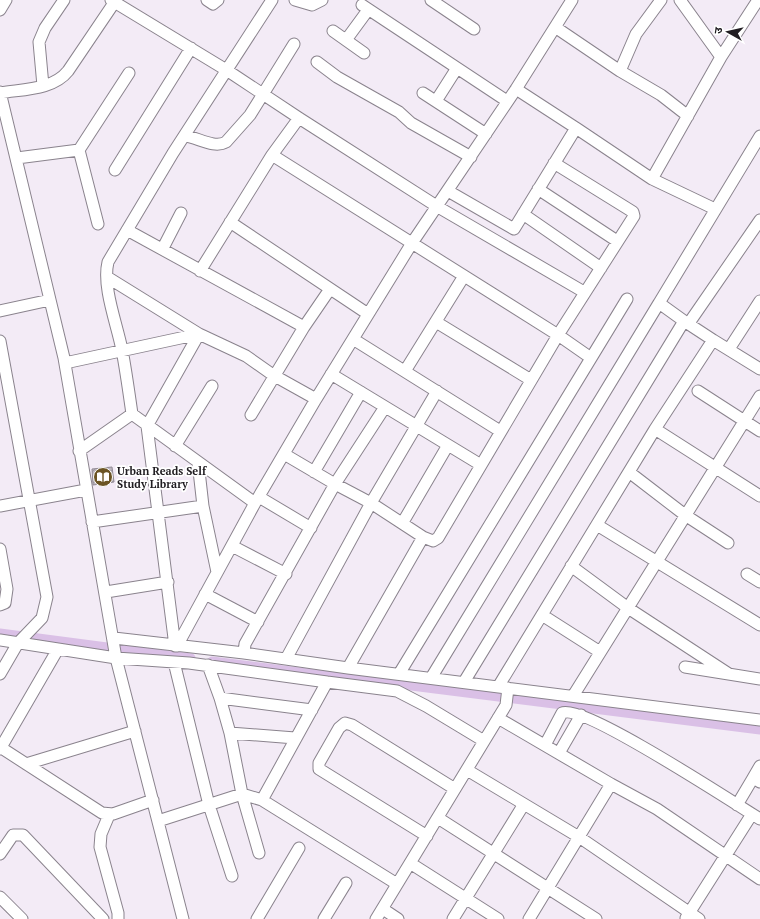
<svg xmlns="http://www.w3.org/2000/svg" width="760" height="919" viewBox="0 0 760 919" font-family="'PT Serif','Noto Sans Devanagari',serif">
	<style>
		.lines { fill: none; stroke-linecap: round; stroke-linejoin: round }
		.canal { stroke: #dac0e6; stroke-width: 9 }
		.building { fill: url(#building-hatch); stroke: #918a94 }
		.minor-casing { stroke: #8a838d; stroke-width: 13 }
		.minor { stroke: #fff; stroke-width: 11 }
		.labels { text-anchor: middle; stroke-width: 3.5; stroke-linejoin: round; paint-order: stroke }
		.poi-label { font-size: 11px; font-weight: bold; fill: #201d21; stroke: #fff; text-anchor: start }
	</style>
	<defs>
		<pattern id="building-hatch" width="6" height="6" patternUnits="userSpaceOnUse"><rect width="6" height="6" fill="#bcb5bf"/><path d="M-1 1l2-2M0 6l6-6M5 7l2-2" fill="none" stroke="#a19ba4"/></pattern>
	</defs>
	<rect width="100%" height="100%" fill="#f3ebf6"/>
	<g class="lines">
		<path class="canal" d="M0,633l191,25
			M212,661l548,69"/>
	</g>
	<path class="building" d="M112,467l2,15 -21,3 -1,-16z"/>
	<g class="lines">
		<defs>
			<path id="minor" d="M111,0l117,71 71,47 139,89 146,85
				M207,0l6,4 5,-4
				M295,0l17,5 10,-5
				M431,0l43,29
				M661,0l-25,34 -16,37 41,24 27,21
				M680,0l41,57
				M362,5l145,96
				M0,10l6,-10
				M555,27l65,44
				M333,31l31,22
				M346,40l22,-30
				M317,62l20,15 62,35 12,11 60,34
				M43,86l-4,-44 6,-14 19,-28
				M516,89l60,39
				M0,92l64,266 52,300 67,261
				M0,93c23,-4 53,-3 68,-22l48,-71
				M423,93l63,41
				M436,101l21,-33
				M185,136c12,1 29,13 41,6l24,-27 44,-71
				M79,150l50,-77
				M272,155l286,180 33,23
				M17,158l62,-8 19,74
				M115,170l76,-122
				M652,179l63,30
				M538,189l79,52
				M448,191l66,38 62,-101 76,51 69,-122 37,-57
				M523,214l78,54
				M230,222l138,92
				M127,230l177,97 -53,88
				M163,248l18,-35
				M200,271l72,-116 27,-37
				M107,277l92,57 -52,92 28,220
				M659,303l101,-167
				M0,311l50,-11
				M436,322l95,58
				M689,323l71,-103
				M304,327l26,-38
				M353,339l147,92
				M713,340l47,29
				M0,341l47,256 -5,21 -24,25 -18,31
				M729,349l31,-48
				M65,363l134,-29 47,22 27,19 43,24 -61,104 -78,143
				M405,371l59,-95
				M331,374l150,91
				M698,391l62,40
				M316,399l96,-156 104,-154 56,-89
				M132,414c-3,-21 -6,-43 -10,-64 -5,-26 -20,-63 -14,-88l65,-109 99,-153
				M655,429l105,67
				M175,446l37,-60
				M79,451l53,-37 123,89
				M284,454l51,30 50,-77
				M198,462l5,44
				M314,472l47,-80
				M629,472l56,43 43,28
				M259,497l52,31
				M0,506l86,-16
				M92,522l111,-16 14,66
				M403,522l45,-77
				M597,525l163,100
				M232,546l54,28
				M0,549l7,40 -2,14 -5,2
				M571,566l57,42 101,66
				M747,574l13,8
				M106,592l62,-10
				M205,594l53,28
				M542,615l58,37
				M114,638l130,15 104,15 412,52
				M0,640l116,18 73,5 138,19
				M244,653l1,-9 90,-160 36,19 52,34 10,4 5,-3 120,-203 76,-119 -1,-4 -8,-5 -71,-44
				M286,659l85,-156 66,-112
				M174,662l35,143 23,71
				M208,665l12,33
				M685,667l75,12
				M348,668l75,-131
				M399,674l228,-375
				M431,678l228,-375 25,18
				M464,682l220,-361 29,19 -58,89 -157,258
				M573,696l187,-300
				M498,718l113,66 46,25 103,70
				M230,733l65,5
				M545,745l17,-32c20,-10 172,90 198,106
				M0,747l102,66 11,1 40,-14
				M0,749l58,-100
				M559,753l22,-38
				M26,764l109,-33
				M760,766l-7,12 7,4
				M467,770l112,67 120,82
				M262,800l65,-118 70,9 29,15 58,35
				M737,805l16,-27
				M109,815l-8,19 -1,13 18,66v6
				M438,818l158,101
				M158,821l84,-27 20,6 135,84
				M427,836l-108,-67v-6l20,-35 6,-5 7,2 103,64
				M259,853l-17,-59 -12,-61 -10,-35 92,12
				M0,854l13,-19h10l80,84
				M410,863l88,56
				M0,897l22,22
				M383,909l15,10
				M686,918l66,-104
				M257,919l42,-71
				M324,919l22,-36
				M376,919l130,-214 2,-17
				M453,919l71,-115
				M529,919l82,-135"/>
		</defs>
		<use href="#minor" class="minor-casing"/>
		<use href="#minor" class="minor"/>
	</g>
	<defs>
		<symbol id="library-disc" viewBox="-11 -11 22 22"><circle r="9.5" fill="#6b5424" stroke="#fff"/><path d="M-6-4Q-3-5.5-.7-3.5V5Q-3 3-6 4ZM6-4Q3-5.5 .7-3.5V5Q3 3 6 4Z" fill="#fff"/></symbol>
	</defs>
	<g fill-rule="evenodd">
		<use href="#library-disc" x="92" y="466" width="22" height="22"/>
	</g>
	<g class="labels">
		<g class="poi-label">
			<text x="117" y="475">Urban Reads Self<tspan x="117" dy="13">Study Library</tspan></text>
		</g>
	</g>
	<g transform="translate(728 32) rotate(278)" stroke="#ffffff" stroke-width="3" paint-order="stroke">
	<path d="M0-3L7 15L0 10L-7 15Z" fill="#201d21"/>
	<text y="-6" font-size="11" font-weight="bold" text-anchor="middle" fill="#201d21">उ</text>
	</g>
</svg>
